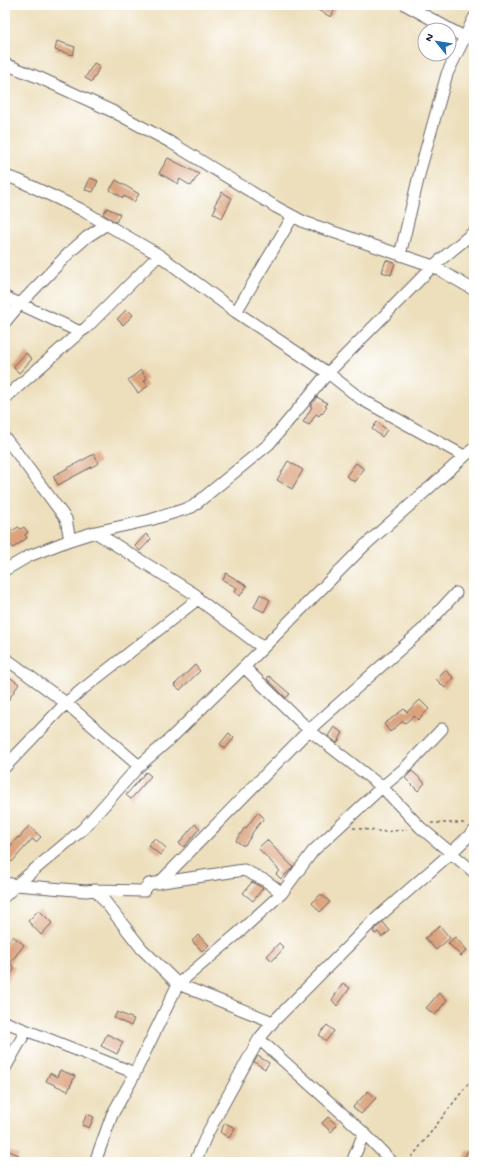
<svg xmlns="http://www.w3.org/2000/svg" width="479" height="1167" viewBox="0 0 479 1167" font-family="'Gochi Hand',sans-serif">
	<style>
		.building { fill: #daa17c }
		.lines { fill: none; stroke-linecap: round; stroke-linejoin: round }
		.minor-casing { stroke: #696468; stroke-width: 13 }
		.path { stroke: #696468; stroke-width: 1.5; stroke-dasharray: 3 3; stroke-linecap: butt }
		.minor { stroke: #fff; stroke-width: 11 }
	</style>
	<rect width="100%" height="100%" fill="#fff"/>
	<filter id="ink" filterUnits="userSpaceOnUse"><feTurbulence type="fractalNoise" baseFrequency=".025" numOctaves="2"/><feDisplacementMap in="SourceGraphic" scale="8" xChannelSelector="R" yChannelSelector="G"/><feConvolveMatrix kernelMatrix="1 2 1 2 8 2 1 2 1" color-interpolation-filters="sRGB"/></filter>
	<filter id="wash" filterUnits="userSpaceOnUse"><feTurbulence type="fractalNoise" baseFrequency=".012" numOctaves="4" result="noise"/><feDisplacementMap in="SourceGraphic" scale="16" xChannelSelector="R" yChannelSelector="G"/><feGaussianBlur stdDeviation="0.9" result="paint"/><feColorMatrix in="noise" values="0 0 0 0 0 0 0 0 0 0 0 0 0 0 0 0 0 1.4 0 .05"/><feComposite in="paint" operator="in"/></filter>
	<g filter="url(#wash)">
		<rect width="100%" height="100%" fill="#eddfbc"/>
		<g id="blocks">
			<path class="building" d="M308,5h29l-6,12z
				M57,41l18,6 -2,8 -18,-5z
				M94,63l6,3 -8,16 -7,-4z
				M168,158l31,16 -8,12 -11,-7 -2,5 -19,-11z
				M90,178l8,3 -5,11 -8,-2z
				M116,180l23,14 -5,8 -10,-6 -1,2 -13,-8z
				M222,192l10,6 -10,20 -9,-5 3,-6 -2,-1z
				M107,208l13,6 -4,8 -13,-8z
				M386,260l9,3 -4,12 -9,-3z
				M127,309l6,6 -10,10 -6,-6z
				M26,353l6,6 -13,14 -6,-6z
				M141,370l6,9 -3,2 4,5 -10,7 -10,-13z
				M317,397l10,6 -2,3 2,1 -5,7 -1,-1 -2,3 -3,-2 -7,11 -6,-3 9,-15 -2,-1z
				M377,422l10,8 -5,7 -10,-8z
				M94,454l5,9 -41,22 -5,-9z
				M288,461l15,9 -11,19 -15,-9z
				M356,463l8,6 -9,13 -9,-6z
				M5,522l7,9 6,-4 3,2 3,-2 4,5 -3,3 2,3 -14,10 -8,-11z
				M146,534l5,5 -11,12 -5,-5z
				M226,573l21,13 -7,10 -6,-4 3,-4 -14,-8z
				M260,594l10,6 -6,12 -10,-5z
				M195,665l5,6 -20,19 -6,-5z
				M445,670l9,8 -9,10 -9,-9z
				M269,676l21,18 -4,4 -19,-19z
				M11,678l8,6 -14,21v-18z
				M420,700l9,9 -11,11 -4,-4 -9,7 -2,-2 -13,11 -6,-8 20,-15 3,3z
				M334,727l9,6 -6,10 -9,-7z
				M229,733l5,5 -9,11 -5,-5z
				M412,771l13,12 -7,8 -13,-13z
				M146,772l5,4 -20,23 -5,-4z
				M258,812l6,6 -12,15v2l-7,10h-3l-6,-4 9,-14 1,1z
				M195,824l5,4 -16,19 -5,-4z
				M29,826l12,11 -5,5 -4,-3 -20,23 -7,-6v-4l13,-15 1,1z
				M155,838l11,10 -6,7 -12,-10z
				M267,840l26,27 -12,12 -5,-5 4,-3 -22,-23z
				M252,882l11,6 -10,13 -10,-8z
				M321,894l9,8 -10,10 -8,-9z
				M39,910l13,13 -11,12 -13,-14z
				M383,922l7,9 -8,6 -4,-5 -3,2 -2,-3z
				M440,926l10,12 -14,12 -11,-12z
				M198,935l11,10 -7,6 -10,-10z
				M13,936l11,9 -14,18 5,5 -10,15v-37z
				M455,937l12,13 -6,6 -13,-13z
				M279,943l5,5 -12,13 -5,-5z
				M343,983l7,5 -13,18 -5,-6z
				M439,993l8,7 -12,15 -9,-7z
				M117,1012l17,7 -3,7 -17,-8z
				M327,1025l7,6 -8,10 -7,-6z
				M107,1034l16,8 -6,12 -16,-8z
				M258,1056l11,7 -4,6 -11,-7z
				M60,1070l15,6 -7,15 -22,-10 4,-8 7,4z
				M368,1091l8,7 -15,16 -8,-7z
				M87,1114l7,3 -5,11 -7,-3z
				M328,1117l9,8 -6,7 -9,-9z
				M225,1123l10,5 -6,10 -9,-6z
				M7,1150l12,5 -3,7h-11v-8z
				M468,1150l6,3v9l-10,-4z"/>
		</g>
	</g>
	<g filter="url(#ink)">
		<use href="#blocks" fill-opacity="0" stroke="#696468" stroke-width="1"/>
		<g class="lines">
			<defs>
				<path id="minor" d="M406,5l58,32
					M5,64l35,14 74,34 56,30 106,65 28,15 129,44 41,24
					M5,176l13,4 62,29 79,46 77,57 92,61 33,26 103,57
					M400,255l21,-88 26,-93 27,-56
					M5,297l75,35 6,-4 73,-73
					M236,312l57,-96
					M5,322l15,-18 50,-52 17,-15 20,-13
					M5,398l75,-66
					M5,438l12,15 49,66 4,21
					M5,570l24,-14 41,-16 25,-8 55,-12 42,-13 77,-63 59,-71 105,-107 41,-34
					M198,599l65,49
					M5,658l61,45 73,63
					M244,667l65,63 73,57 39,41 53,44
					M5,767l61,-64 18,-15 114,-89 -2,-4 -101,-63
					M5,883l11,2 67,-56 56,-63 31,-27 74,-72 119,-120 111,-99
					M159,883l150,-153 114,-101 33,-36
					M96,890l46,59 36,35 95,38 -14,17 105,94
					M282,893l31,-42 69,-64 23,-19 37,-39
					M5,896l11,-11 70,6 10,-1 48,1 5,-7 95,-14 22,11 16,12 -46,42 -58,49 -47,97 -19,34 -17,47
					M5,1022l130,51
					M273,1022l96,-97 82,-72 23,-22
					M5,1068l21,-37
					M195,1162l12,-28 52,-95
					M352,1162l12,-29 28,29"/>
			</defs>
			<use href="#minor" class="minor-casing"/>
			<path class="path" d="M431,823h36
				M353,828l33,4 21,-3
				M408,1162l66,-86"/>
			<use href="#minor" class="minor"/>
		</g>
	</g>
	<rect width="479" height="1167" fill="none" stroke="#fff" stroke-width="20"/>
	<g transform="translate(437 42) rotate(300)"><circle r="19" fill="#ffffff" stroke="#a7a7b1"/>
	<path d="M0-3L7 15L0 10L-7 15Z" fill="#1f6fb2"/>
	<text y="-6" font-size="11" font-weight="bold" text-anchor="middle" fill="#22223b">N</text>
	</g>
</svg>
